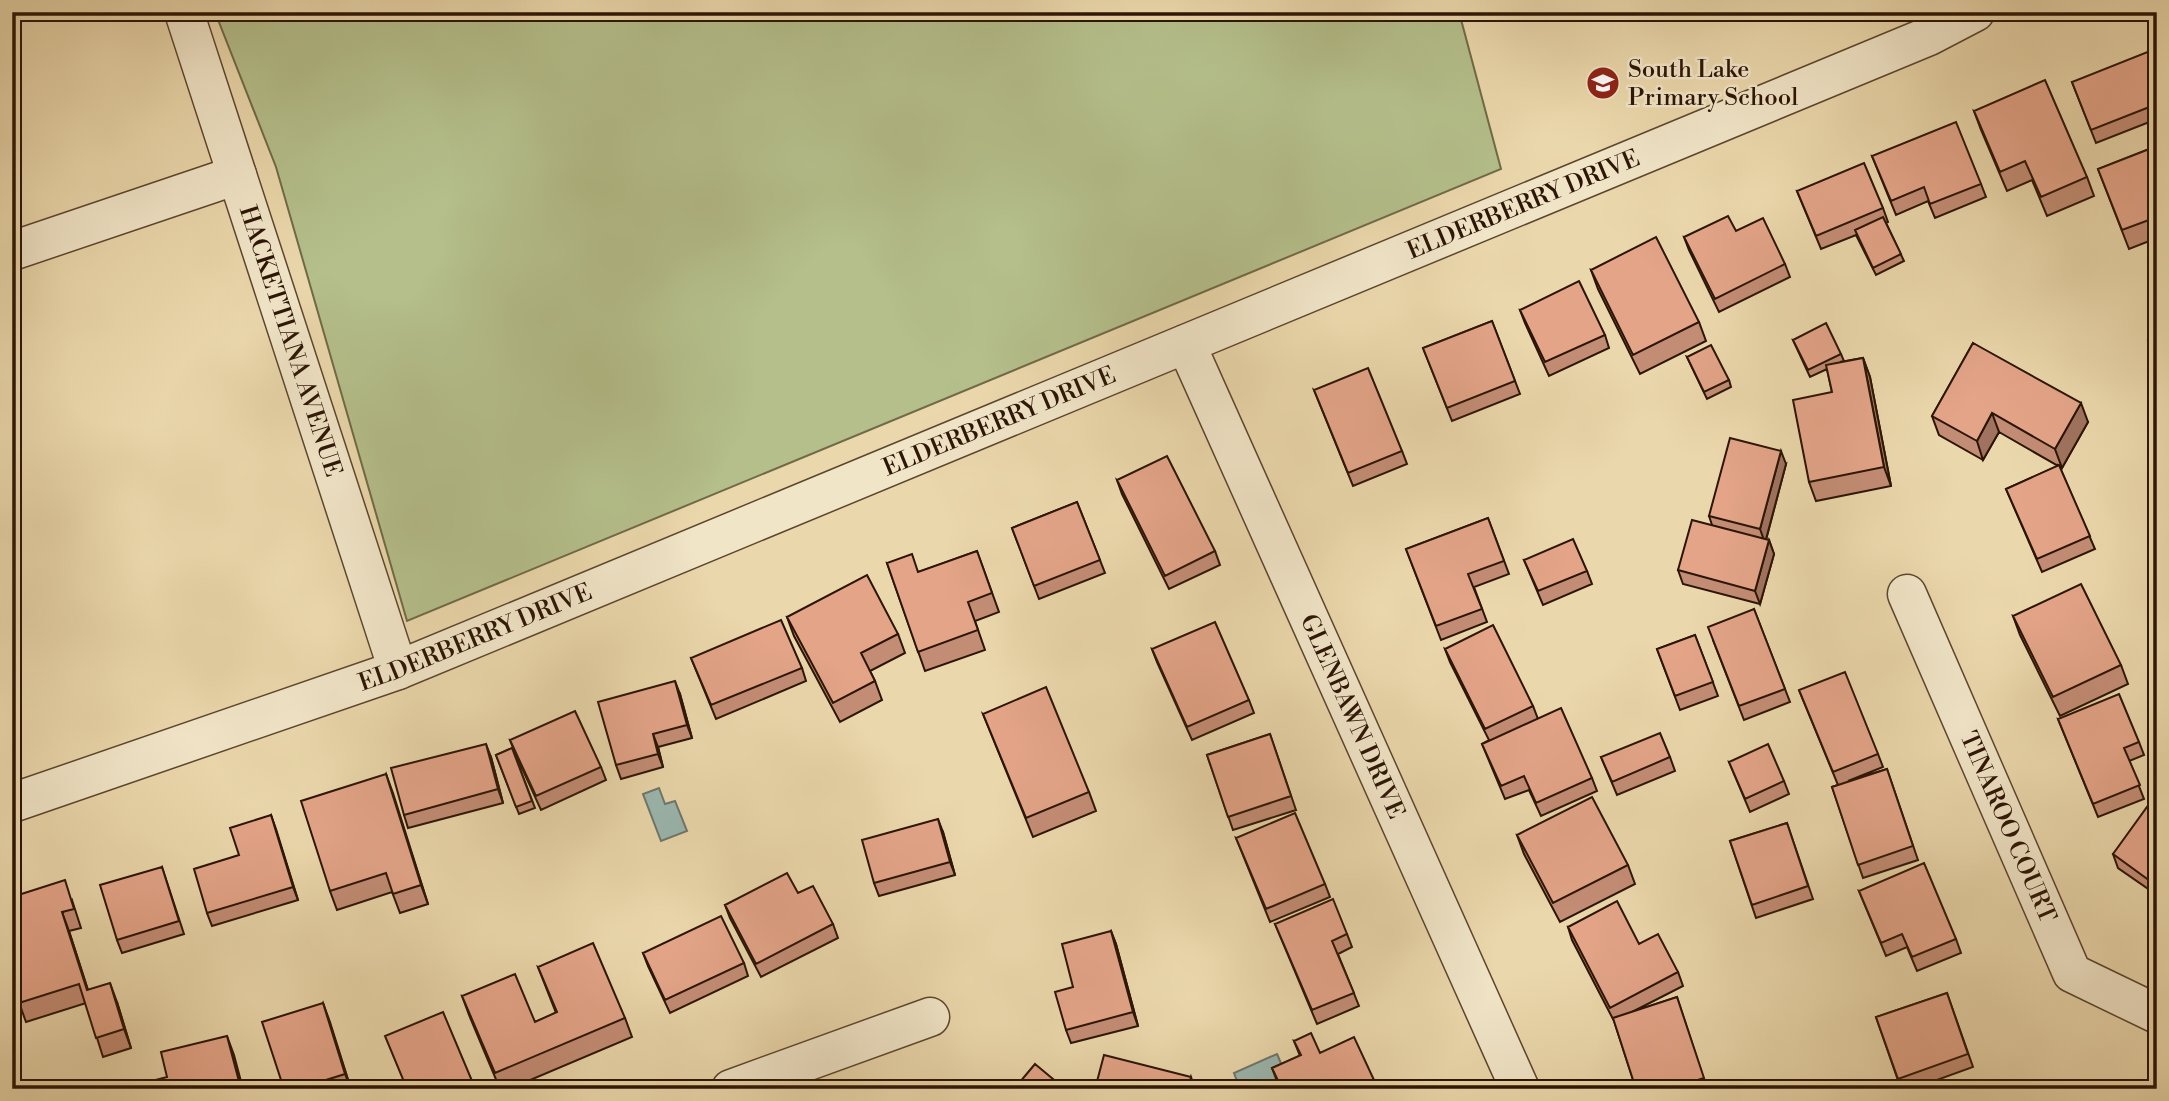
<svg xmlns="http://www.w3.org/2000/svg" width="2169" height="1101" viewBox="0 0 2169 1101" font-family="'Libre Bodoni',serif">
	<style>
		.green { fill: #b4bf8b; stroke: #706a48; stroke-width: 2 }
		.water { fill: #9ab8b1; stroke: #6e776c; stroke-width: 2 }
		.lines { fill: none; stroke-linecap: round; stroke-linejoin: round }
		.minor-casing { stroke: #5c462e; stroke-width: 41 }
		.minor { stroke: #f1e5c8; stroke-width: 38 }
		.wall { fill: #c38d75; stroke: #2c1505; stroke-width: 2 }
		.shaded-wall { fill: #9f735f; stroke: #2c1505; stroke-width: 2 }
		.building { fill: #e3a488; stroke: #2c1505; stroke-width: 2 }
		.labels { text-anchor: middle; stroke-width: 5; stroke-linejoin: round; paint-order: stroke }
		.poi-label { font-size: 24px; fill: #2c1505; stroke: #f1e5c8; text-anchor: start }
		.street-label { font-size: 24px; fill: #2c1505; stroke: #f1e5c8 }
	</style>
	<rect width="100%" height="100%" fill="#ead7ab"/>
	<filter id="stains"><feTurbulence type="fractalNoise" baseFrequency=".00286" numOctaves="4"/><feColorMatrix values="0 0 0 0 .2 0 0 0 0 .09 0 0 0 0 .02 0 0 0 .5 -.17"/></filter>
	<radialGradient id="worn" r=".72"><stop offset=".6" stop-color="#630" stop-opacity="0"/><stop offset="1" stop-color="#630" stop-opacity=".3"/></radialGradient>
	<path class="green" d="M215,12h1244l42,157 -1094,452 -131,-454z"/>
	<path class="water" d="M659,788l6,16 10,-3 12,30 -26,10 -18,-47z
		M1277,1054l9,21 -33,14h-13l-6,-16z"/>
	<g class="lines">
		<defs>
			<g id="minor">
				<path id="s1" d="M184,12l214,658"/>
				<path d="M12,251l225,-76"/>
				<path id="s2" d="M1186,344l334,745"/>
				<path id="s3" d="M1907,594l165,379 85,41"/>
				<path id="s4" d="M12,803l386,-133 1531,-634 46,-24"/>
				<path d="M731,1089l199,-72"/>
			</g>
		</defs>
		<use href="#minor" class="minor-casing"/>
		<use href="#minor" class="minor"/>
	</g>
	<path class="wall" d="M2157,68v51l-61,24 -24,-61z
		M1974,111l113,66 7,19 -47,20 -15,-36 -25,11 -26,-61z
		M2157,146v92l-28,11 -31,-80z
		M1872,156l109,28 5,13 -51,21 -7,-17 -32,14z
		M1797,191l86,17 5,14 -2,1 18,38 -28,14 -20,-40 -35,14z
		M1684,237l101,27 5,13 -71,35 -30,-62z
		M1591,270l108,52 7,19 -66,33 -42,-85z
		M1520,310l85,25 4,13 -60,28 -24,-53z
		M1492,321l28,73 -68,27 -29,-73z
		M2157,325v35l-2,-1 -7,-19z
		M1793,340l48,14 3,7 -4,1 23,-4 7,19 21,109 -75,15 -7,-19 23,-90 -5,-23 -17,8z
		M1973,343l115,79 -26,46 -3,-2 36,83 -53,23 -36,-83 52,-23 -59,-34 -16,28 -44,-25 -7,-19z
		M1687,357l42,23 2,7 -24,12z
		M1314,390l88,61 5,13 -54,22z
		M1786,464l-20,76h3l5,14 -14,50 -77,-20 -5,-14 34,-45 -3,-9z
		M1117,480l98,71 5,14 -51,24 -47,-95z
		M1077,502l28,71 -66,26 -27,-71z
		M1488,518l21,56 -35,13 13,35 -46,18 -35,-91z
		M977,551l22,61 -24,9 10,29 -60,21 -38,-108 32,9z
		M1524,560l63,11 5,13 -49,21z
		M1754,609l36,93 -46,18 -31,-80z
		M2013,616l108,49 7,19 -68,32 -40,-81z
		M787,617l111,17 7,19 -35,18 5,10 7,19 -42,22 -46,-86z
		M1695,635l23,61 -38,14 -23,-61z
		M1152,649l97,51 5,13 -62,27 -35,-78z
		M1445,649l88,57 5,13 54,59 5,13 -56,25 -12,-26 -24,9 -23,-55 7,-4 -39,-78z
		M691,658l111,10 4,13 -90,38z
		M1799,690l79,64 5,13 -35,14 39,-12 31,91 -55,18 -31,-91 6,-2z
		M680,694l12,44 -34,9 5,20 -42,12 -5,-14z
		M983,714l106,78 7,19 -63,26z
		M2058,719l81,23 5,13 -15,6 15,38 -46,18z
		M1270,734l26,76 -63,20 -26,-75z
		M510,740l91,27 5,13 -65,30 -26,-57z
		M512,748l23,60 -16,6 -23,-59z
		M491,757l12,46 -95,25 -4,-13z
		M1601,757h69l5,14 -58,24z
		M1729,762l55,19 5,13 -39,18z
		M386,774l42,130 -28,9 -8,-21 -55,18 -7,-19z
		M2157,814v81l-39,-27 -5,-14z
		M271,815l27,85 -86,26 -5,-13 32,-58z
		M1787,823l26,76 -57,19 -26,-77z
		M943,832l12,43 -76,21 -5,-13z
		M1517,835l111,30 7,19 -75,38 -36,-68z
		M1236,838l89,46 5,13 -60,25z
		M162,867l22,67 -62,19 -5,-13z
		M1859,891l97,48 5,14 -44,18 -10,-24 -21,9z
		M798,893l35,31 5,14 -77,39 -31,-59 -5,-13z
		M72,900l9,28 -12,3 19,59 29,12 14,46 -28,9 -17,-54 -60,19 -14,-39z
		M1275,924l72,10 5,13 -14,7 21,52 -42,18z
		M1568,927l71,17 39,28 5,14 -51,26 45,-15 30,92h-71l-22,-68 -42,-81z
		M1111,931l5,13 22,82 -67,17 -5,-13 7,-43z
		M643,953l101,10 4,13 -78,37 -22,-47z
		M538,967l87,51 7,19 -123,52h-9l-31,-74 -7,-19 73,26 21,-9z
		M1947,993l26,74 -61,22h-11l-25,-72z
		M323,1003l28,86h-67z
		M1294,1041l80,39 3,9h-97l-8,-21 28,-12z"/>
	<path class="shaded-wall" d="M1863,358l7,19 21,109 -7,-19z
		M2081,403l7,19 -26,46 -7,-19z
		M1992,413l7,19 -16,28 -6,-19z
		M1781,451l5,13 -21,79 -5,-14z
		M1769,540l5,14 -14,50 -5,-13z
		M675,681l5,13 12,44 -5,-13z
		M653,734l5,13 5,20 -5,-13z
		M486,744l5,13 12,46 -5,-14z
		M386,774l7,19 35,111 -7,-19z
		M271,815l5,14 22,71 -5,-13z
		M938,819l5,13 12,43 -5,-13z
		M62,912l7,19 25,78 -7,-19z
		M1111,931l5,13 22,82 -5,-14z
		M110,983l7,19 14,46 -7,-19z
		M323,1003l7,19 21,67 -6,-15z
		M227,1036l7,19 9,34h-2z
		M1191,1077l4,12h-7z"/>
	<path class="building" d="M2150,51l7,17v36l-66,26 -19,-48z
		M2045,80l42,97 -46,20 -16,-36 -25,11 -26,-61z
		M1956,122l25,62 -51,20 -6,-17 -33,14 -19,-45z
		M2157,146v71l-35,13 -24,-61z
		M1864,163l19,45 -67,28 -19,-45z
		M1728,216l8,15 27,-13 22,46 -70,35 -31,-62z
		M1883,217l18,37 -28,14 -18,-38z
		M1656,237l43,85 -66,33 -42,-85z
		M1579,281l26,54 -60,27 -25,-52z
		M1492,321l23,60 -68,27 -24,-60z
		M1826,323l15,31 -33,16 -15,-30z
		M2157,325v20l-9,-5z
		M1973,343l108,60 -26,46 -63,-36 -15,28 -45,-25z
		M1711,345l18,35 -25,12 -17,-35z
		M1863,358l21,109 -75,15 -16,-82 39,-8 -6,-27z
		M1368,368l34,83 -54,22 -34,-83z
		M1730,438l51,13 -21,78 -51,-13z
		M1167,456l48,95 -50,25 -48,-96z
		M2059,465l31,71 -53,23 -31,-70z
		M1077,502l23,58 -66,26 -22,-58z
		M1488,518l16,43 -36,13 14,35 -46,17 -30,-77z
		M1692,520l77,20 -14,51 -77,-21z
		M1573,539l14,32 -49,20 -14,-31z
		M977,551l15,42 -24,9 10,28 -60,22 -31,-89 25,-9 6,18z
		M867,575l31,59 -37,19 14,28 -42,22 -46,-86z
		M2081,584l40,81 -68,32 -40,-81z
		M1754,609l31,80 -46,17 -31,-79z
		M781,620l21,48 -91,37 -20,-47z
		M1215,622l34,78 -62,27 -35,-78z
		M1493,625l40,81 -48,23 -40,-80z
		M1695,635l18,47 -38,14 -18,-47z
		M1845,672l33,82 -45,18 -34,-82z
		M675,681l12,44 -34,9 5,20 -42,11 -18,-63z
		M1046,687l43,105 -63,26 -43,-104z
		M2119,694l20,48 -15,6 16,37 -47,19 -35,-85z
		M1561,708l31,70 -56,25 -12,-27 -23,10 -19,-42z
		M575,711l26,56 -65,29 -26,-56z
		M1660,733l10,24 -58,25 -11,-25z
		M1270,734l21,62 -63,21 -21,-62z
		M486,744l12,45 -94,26 -13,-47z
		M1768,744l16,37 -39,18 -16,-37z
		M512,748l20,53 -16,6 -20,-52z
		M1887,769l26,77 -55,19 -26,-78z
		M386,774l35,111 -28,9 -7,-21 -56,18 -29,-90z
		M1592,797l36,68 -75,38 -36,-68z
		M2147,807l10,7v72l-44,-32z
		M1295,813l30,71 -59,25 -30,-71z
		M271,815l22,72 -86,26 -13,-44 45,-14 -9,-27z
		M938,819l12,43 -76,21 -12,-43z
		M1787,823l21,63 -56,19 -22,-64z
		M1924,863l32,76 -44,18 -10,-23 -21,9 -22,-52z
		M162,867l17,54 -62,19 -17,-55z
		M787,873l11,20 15,-7 20,38 -77,40 -31,-59z
		M65,880l9,29 -12,3 25,78 23,-7 14,46 -28,9 -17,-54 -60,19 -7,-20v-86z
		M1333,899l14,35 -15,7 22,52 -42,17 -37,-86z
		M1617,901l22,43 19,-10 20,38 -68,36 -42,-81z
		M721,916l23,47 -79,37 -22,-47z
		M1111,931l22,81 -67,18 -11,-38 18,-5 -11,-43z
		M593,943l32,75 -130,55 -33,-77 53,-22 20,48 22,-10 -19,-45z
		M1947,993l21,61 -70,25 -22,-62z
		M1677,997l27,81 -34,11h-34l-23,-71z
		M323,1003l22,71 -19,6 3,9h-45l-22,-67z
		M443,1012l32,76 -3,1h-65l-22,-53z
		M1311,1033l9,20 34,-16 20,43 -19,9h-73l-10,-21 29,-13 -7,-14z
		M227,1036l14,53h-120l46,-12 -6,-25z
		M1104,1055l87,22 -3,12h-93z
		M1035,1064l30,25h-51z
		M1417,1081l3,8h-25z
		M1958,1082l2,7h-28z"/>
	<defs>
		<symbol id="school-disc" viewBox="-11 -11 22 22"><circle r="9.5" fill="#8f2418" stroke="#f1e5c8"/><path d="M0-5L7-2L0 1L-7-2ZM-4 1L0 2.5L4 1V4Q0 6-4 4Z" fill="#fff"/></symbol>
	</defs>
	<g fill-rule="evenodd">
		<use href="#school-disc" x="1584" y="64" width="38" height="38"/>
	</g>
	<g class="labels">
		<g class="poi-label">
			<text x="1628" y="77">South Lake<tspan x="1628" dy="28">Primary School</tspan></text>
		</g>
		<g class="street-label">
			<text dy="8" stroke="none"><textPath href="#s4" startOffset="1626">ELDERBERRY DRIVE</textPath></text>
			<text dy="8" stroke="none"><textPath href="#s1" startOffset="346">HACKETTIANA AVENUE</textPath></text>
			<text dy="8" stroke="none"><textPath href="#s4" startOffset="1059">ELDERBERRY DRIVE</textPath></text>
			<text dy="8" stroke="none"><textPath href="#s4" startOffset="492">ELDERBERRY DRIVE</textPath></text>
			<text dy="8" stroke="none"><textPath href="#s2" startOffset="408">GLENBAWN DRIVE</textPath></text>
			<text dy="8" stroke="none"><textPath href="#s3" startOffset="254">TINAROO COURT</textPath></text>
		</g>
	</g>
	<rect width="2169" height="1101" fill="none" stroke="#ead7ab" stroke-width="42"/>
	<rect x="14" y="14" width="2141" height="1073" fill="none" stroke="#2c1505" stroke-width="3.5"/>
	<rect x="21" y="21" width="2127" height="1059" fill="none" stroke="#2c1505" stroke-width="2"/>
	<rect width="100%" height="100%" filter="url(#stains)"/>
	<rect width="100%" height="100%" fill="url(#worn)"/>
</svg>
